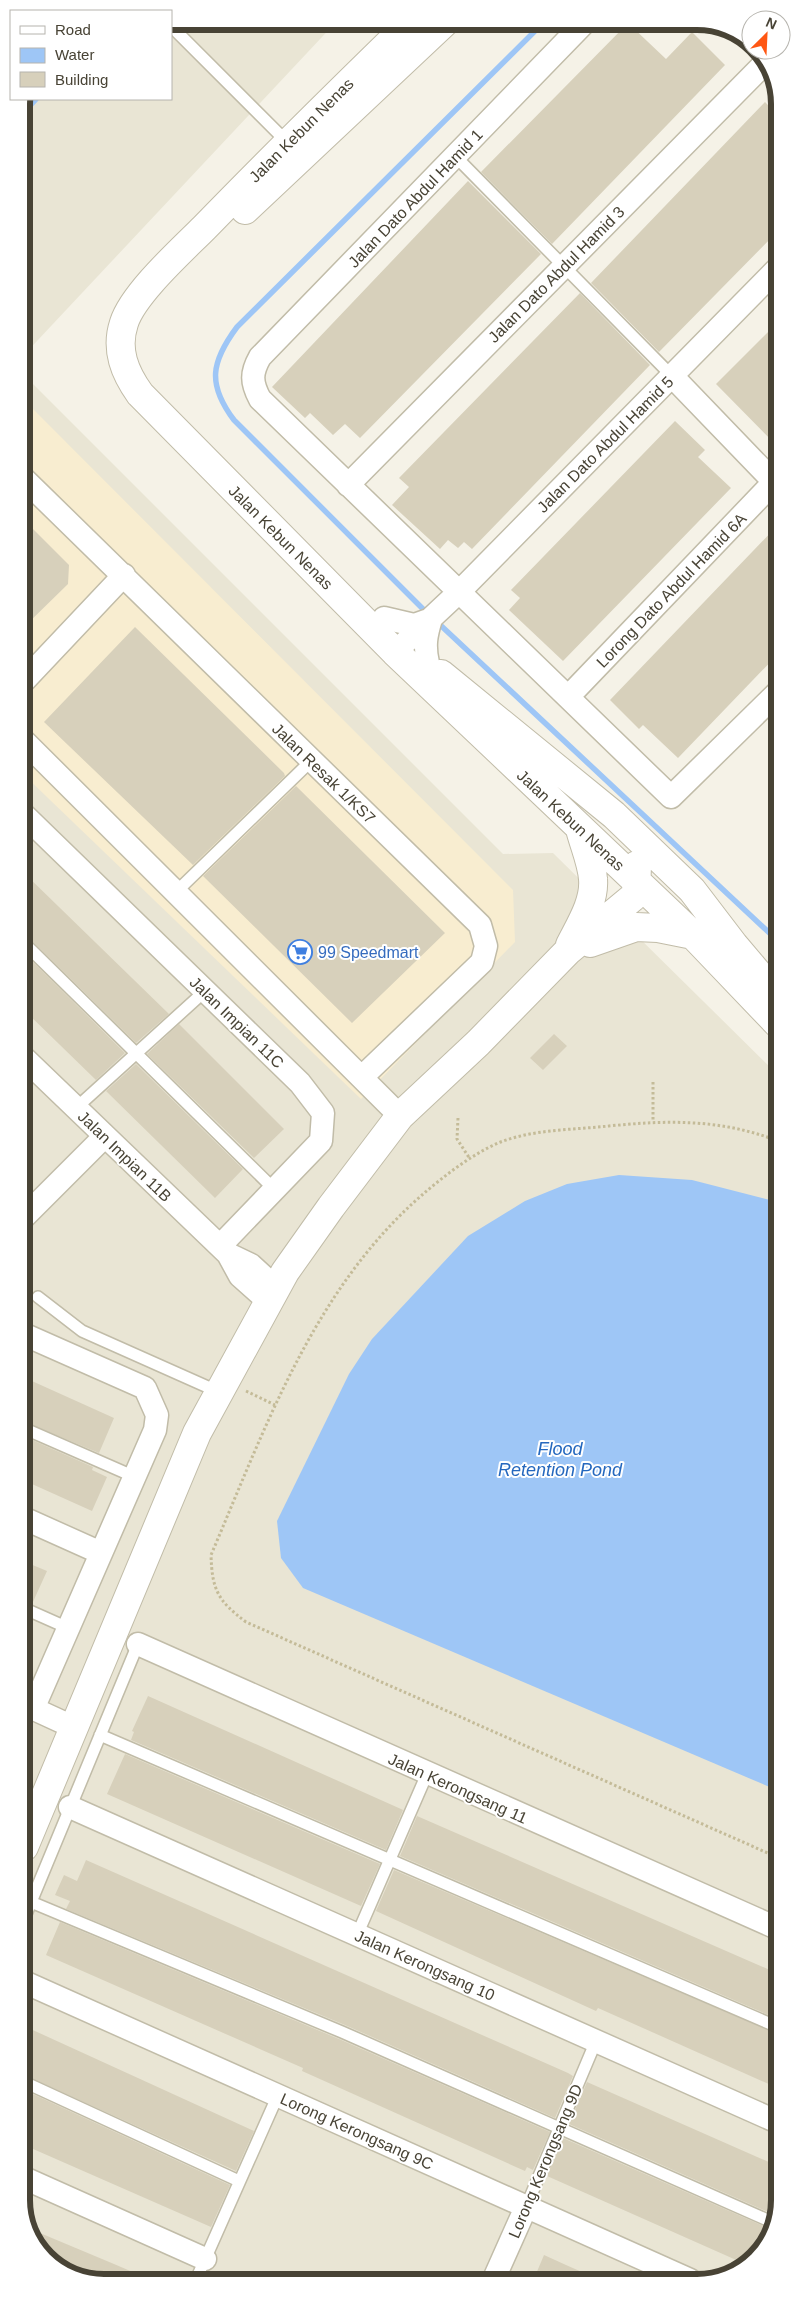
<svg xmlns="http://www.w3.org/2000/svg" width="801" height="2304" viewBox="0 0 801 2304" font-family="Helvetica,sans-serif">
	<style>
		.residential { fill: #e9e5d4 }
		.commercial { fill: #f8edd0 }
		.water { fill: #9ec6f6 }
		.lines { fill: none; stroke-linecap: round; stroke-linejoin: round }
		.stream { stroke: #9ec6f6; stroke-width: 5.5 }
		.building { fill: #d7d0bb }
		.service-casing { stroke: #c1bca8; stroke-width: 14 }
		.minor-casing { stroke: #c1bca8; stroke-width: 25 }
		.tertiary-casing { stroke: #c1bca8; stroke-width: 30 }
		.path { stroke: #c4bb98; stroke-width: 3; stroke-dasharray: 2.5 2.5; stroke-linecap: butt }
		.service { stroke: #fff; stroke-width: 11 }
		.minor { stroke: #fff; stroke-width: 22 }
		.tertiary { stroke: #fff; stroke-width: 28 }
		.labels { text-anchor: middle; stroke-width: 4; stroke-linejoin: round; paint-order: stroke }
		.street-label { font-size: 16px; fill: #484335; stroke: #fff }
		.shop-label { font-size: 16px; fill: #366cbe; stroke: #fff; text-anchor: start }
		.water-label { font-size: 18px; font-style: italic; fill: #2568be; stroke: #fff }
		.rim { fill: none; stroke: #484335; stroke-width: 6 }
	</style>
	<rect width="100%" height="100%" fill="#f5f2e7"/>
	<path class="residential" d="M171,21h166l-315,336 -1,-258h150z
		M22,373l481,481 50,-1 225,222 2,1125 -17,50 -44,30 -621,3 -48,-21 -26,-40v-340l43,-105 -43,102z"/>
	<path class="commercial" d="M22,398l491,492 2,52 -154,157 -339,-326z"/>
	<path class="water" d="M619,1175l73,5 86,22 1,589 -476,-203 -22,-30 -4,-37 72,-147 23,-35 96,-103 57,-35 42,-17z"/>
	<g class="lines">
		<path class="stream" d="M21,115l15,-16
			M429,615l-195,-195c-27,-36 -23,-58 3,-93l308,-306
			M436,621l342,320"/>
	</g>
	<path class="building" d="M628,23l38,36 26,-27 33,33 -173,179 -71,-72z
		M765,102l12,12v118l-118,120 -68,-69z
		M468,181l73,73 -181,184 -15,-14 -12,11 -23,-22 -5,5 -33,-31z
		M580,293l70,72 -178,184 -8,-7 -6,6 -10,-8 -8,9 -48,-44 17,-18 -10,-9z
		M777,323v123l-61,-62z
		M675,421l30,29 -7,7 33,31 -168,173 -54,-51 11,-12 -9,-8z
		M22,518l47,47 -1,19 -46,45z
		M777,526l1,128 -100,104 -35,-33 -4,4 -29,-29z
		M135,627l149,146 1,3 -92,89 -149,-143z
		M296,786l149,147 -93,90 -149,-147z
		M22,871l147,143 -33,29 -109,-107 -5,-2z
		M23,952l102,101 -29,27 -73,-71z
		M179,1024l105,105 -30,29 -107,-104z
		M554,1034l13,12 -24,24 -13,-12z
		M136,1064l107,105 -28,29 -109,-107z
		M23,1377l91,41 -15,35 -76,-32z
		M23,1436l70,31 -1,3 15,7 -15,34 -69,-31z
		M23,1561l24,10 -15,33 -9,-3z
		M148,1696l253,113 2,1 -17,40 -255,-110 3,-8 -2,-1z
		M125,1754l255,110 -19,42 -254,-112z
		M417,1816l362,158 1,46 -380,-164z
		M86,1860l482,213 5,3 -18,42 -210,-93 -279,-116 4,-8 -15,-6 9,-20 13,6z
		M394,1870l386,165v54l-182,-81 -2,3 -220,-100z
		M60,1922l279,117 211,93 -17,38 -6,-3 -2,4 -223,-100 1,-3 -257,-113z
		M24,2026l230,105 -18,40 -212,-96z
		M587,2082l193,85v33l-5,15 -206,-91z
		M24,2090l206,95 -19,42 -187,-82z
		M563,2138l207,91 -7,21 -20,13 -196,-87z
		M28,2228l86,36 42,18 -58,1 -48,-21z
		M544,2255l22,10 34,15 -67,1z"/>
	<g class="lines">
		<defs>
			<path id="service" d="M171,26l116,116
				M456,157l216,219
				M176,892l135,-131
				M22,941l253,249
				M76,1108l129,-117
				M38,1297l44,34 137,61
				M23,1428l112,49
				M23,1608l45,20
				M100,1735l680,293
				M31,1902l311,130 430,190
				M24,1919l114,-275
				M357,1935l70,-161
				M24,2082l215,99
				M526,2207l70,-166
				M195,2282l83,-187"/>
			<path id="minor" d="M586,21l-326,336c-9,16 -9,25 0,42l411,398 107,-105
				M672,376l105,109
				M22,477l458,448 6,21 -4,16 -120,115
				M348,485l417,-422
				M384,618l30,7 17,-6
				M395,652l64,-60 318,-323
				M428,663c-4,-17 -2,-28 3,-44
				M22,683l102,-108
				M568,697l206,-215
				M22,739l378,377
				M22,813l278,270 23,30 -2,28 -101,105
				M23,1057l205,197 12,22 28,25
				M23,1218l82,-82
				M228,1254l23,11 25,23
				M23,1334l122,54 12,27 -2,15 -122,279
				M23,1518l78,35
				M138,1644l641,285
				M23,1704l50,23
				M70,1807l710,316
				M24,1982l666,298
				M24,2178l181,81
				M493,2281l33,-74"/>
			<path id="tertiary" d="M412,21c-70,68 -140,137 -208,207 -22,22 -71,66 -80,95 -9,27 1,50 16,71l255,258 298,283 85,89
				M245,210l201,-189
				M441,674l173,141 78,75 42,55 44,52
				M590,943l46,-16 22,1 35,7
				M570,945c10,-20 25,-43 23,-66 -1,-16 -9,-34 -13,-50
				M24,1847l173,-414 88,-161 46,-65 69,-91 78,-73 90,-92 64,-53 4,-4 1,-29"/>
		</defs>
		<use href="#service" class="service-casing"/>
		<use href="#minor" class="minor-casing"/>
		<use href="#tertiary" class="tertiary-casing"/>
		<path class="path" d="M653,1082v40
			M458,1118l-1,21 13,20
			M778,1141c-57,-22 -109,-21 -169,-15 -37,4 -76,3 -111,17 -27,12 -54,33 -76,52 -108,94 -156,231 -211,360 1,35 7,46 35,67l533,236
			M246,1391l29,14"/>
		<use href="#service" class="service"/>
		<use href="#minor" class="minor"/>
		<use href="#tertiary" class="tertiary"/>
	</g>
	<defs>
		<symbol id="supermarket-ring" viewBox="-11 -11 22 22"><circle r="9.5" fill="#fff" stroke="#3f7fe0" stroke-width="1.5"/><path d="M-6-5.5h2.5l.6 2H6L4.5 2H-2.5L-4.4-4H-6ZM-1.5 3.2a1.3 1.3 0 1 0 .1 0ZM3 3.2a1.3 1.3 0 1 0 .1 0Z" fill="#3f7fe0"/></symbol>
	</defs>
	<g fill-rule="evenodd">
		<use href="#supermarket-ring" x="286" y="938" width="28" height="28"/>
	</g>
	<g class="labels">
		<g class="street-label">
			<text transform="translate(301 130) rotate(-45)" y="6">Jalan Kebun Nenas</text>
			<text transform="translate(415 198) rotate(-46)" y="6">Jalan Dato Abdul Hamid 1</text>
			<text transform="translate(556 274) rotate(-45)" y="6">Jalan Dato Abdul Hamid 3</text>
			<text transform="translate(605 444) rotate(-45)" y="6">Jalan Dato Abdul Hamid 5</text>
			<text transform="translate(281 537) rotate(45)" y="6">Jalan Kebun Nenas</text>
			<text transform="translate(671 590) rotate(-46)" y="6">Lorong Dato Abdul Hamid 6A</text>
			<text transform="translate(324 773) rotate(44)" y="6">Jalan Resak 1/KS7</text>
			<text transform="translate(571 820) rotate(43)" y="6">Jalan Kebun Nenas</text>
			<text transform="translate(237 1022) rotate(44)" y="6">Jalan Impian 11C</text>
			<text transform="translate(125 1156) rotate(44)" y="6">Jalan Impian 11B</text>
			<text transform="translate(458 1788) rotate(24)" y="6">Jalan Kerongsang 11</text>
			<text transform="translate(425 1965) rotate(24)" y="6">Jalan Kerongsang 10</text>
			<text transform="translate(357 2131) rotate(24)" y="6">Lorong Kerongsang 9C</text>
			<text transform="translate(545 2161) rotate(-67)" y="6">Lorong Kerongsang 9D</text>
		</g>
		<g class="shop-label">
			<text x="318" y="958">99 Speedmart</text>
		</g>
		<g class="water-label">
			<text x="560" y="1455">Flood<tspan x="560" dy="21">Retention Pond</tspan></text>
		</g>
	</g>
	<path d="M0 0H801V2304H0ZM104 30H697A74 74 0 0 1 771 104V2200A74 74 0 0 1 697 2274H104A74 74 0 0 1 30 2200V104A74 74 0 0 1 104 30Z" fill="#fff" fill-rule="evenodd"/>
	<path class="rim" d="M104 30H697A74 74 0 0 1 771 104V2200A74 74 0 0 1 697 2274H104A74 74 0 0 1 30 2200V104A74 74 0 0 1 104 30Z"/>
	<rect x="10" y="10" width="162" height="90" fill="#ffffff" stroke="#b6b4ae"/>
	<rect x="20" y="26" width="25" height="8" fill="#ffffff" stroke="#b6b4ae"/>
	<text x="55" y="35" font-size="15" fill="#484335">Road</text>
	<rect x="20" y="48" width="25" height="15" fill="#9ec6f6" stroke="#b6b4ae"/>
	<text x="55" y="60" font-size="15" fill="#484335">Water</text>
	<rect x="20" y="72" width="25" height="15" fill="#d7d0bb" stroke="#b6b4ae"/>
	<text x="55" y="85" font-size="15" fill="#484335">Building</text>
	<g transform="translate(766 35) rotate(24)"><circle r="24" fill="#ffffff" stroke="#b6b4ae"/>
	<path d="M0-4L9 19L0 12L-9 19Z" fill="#ff5713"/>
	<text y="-8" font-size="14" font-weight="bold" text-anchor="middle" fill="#484335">N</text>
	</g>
</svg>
